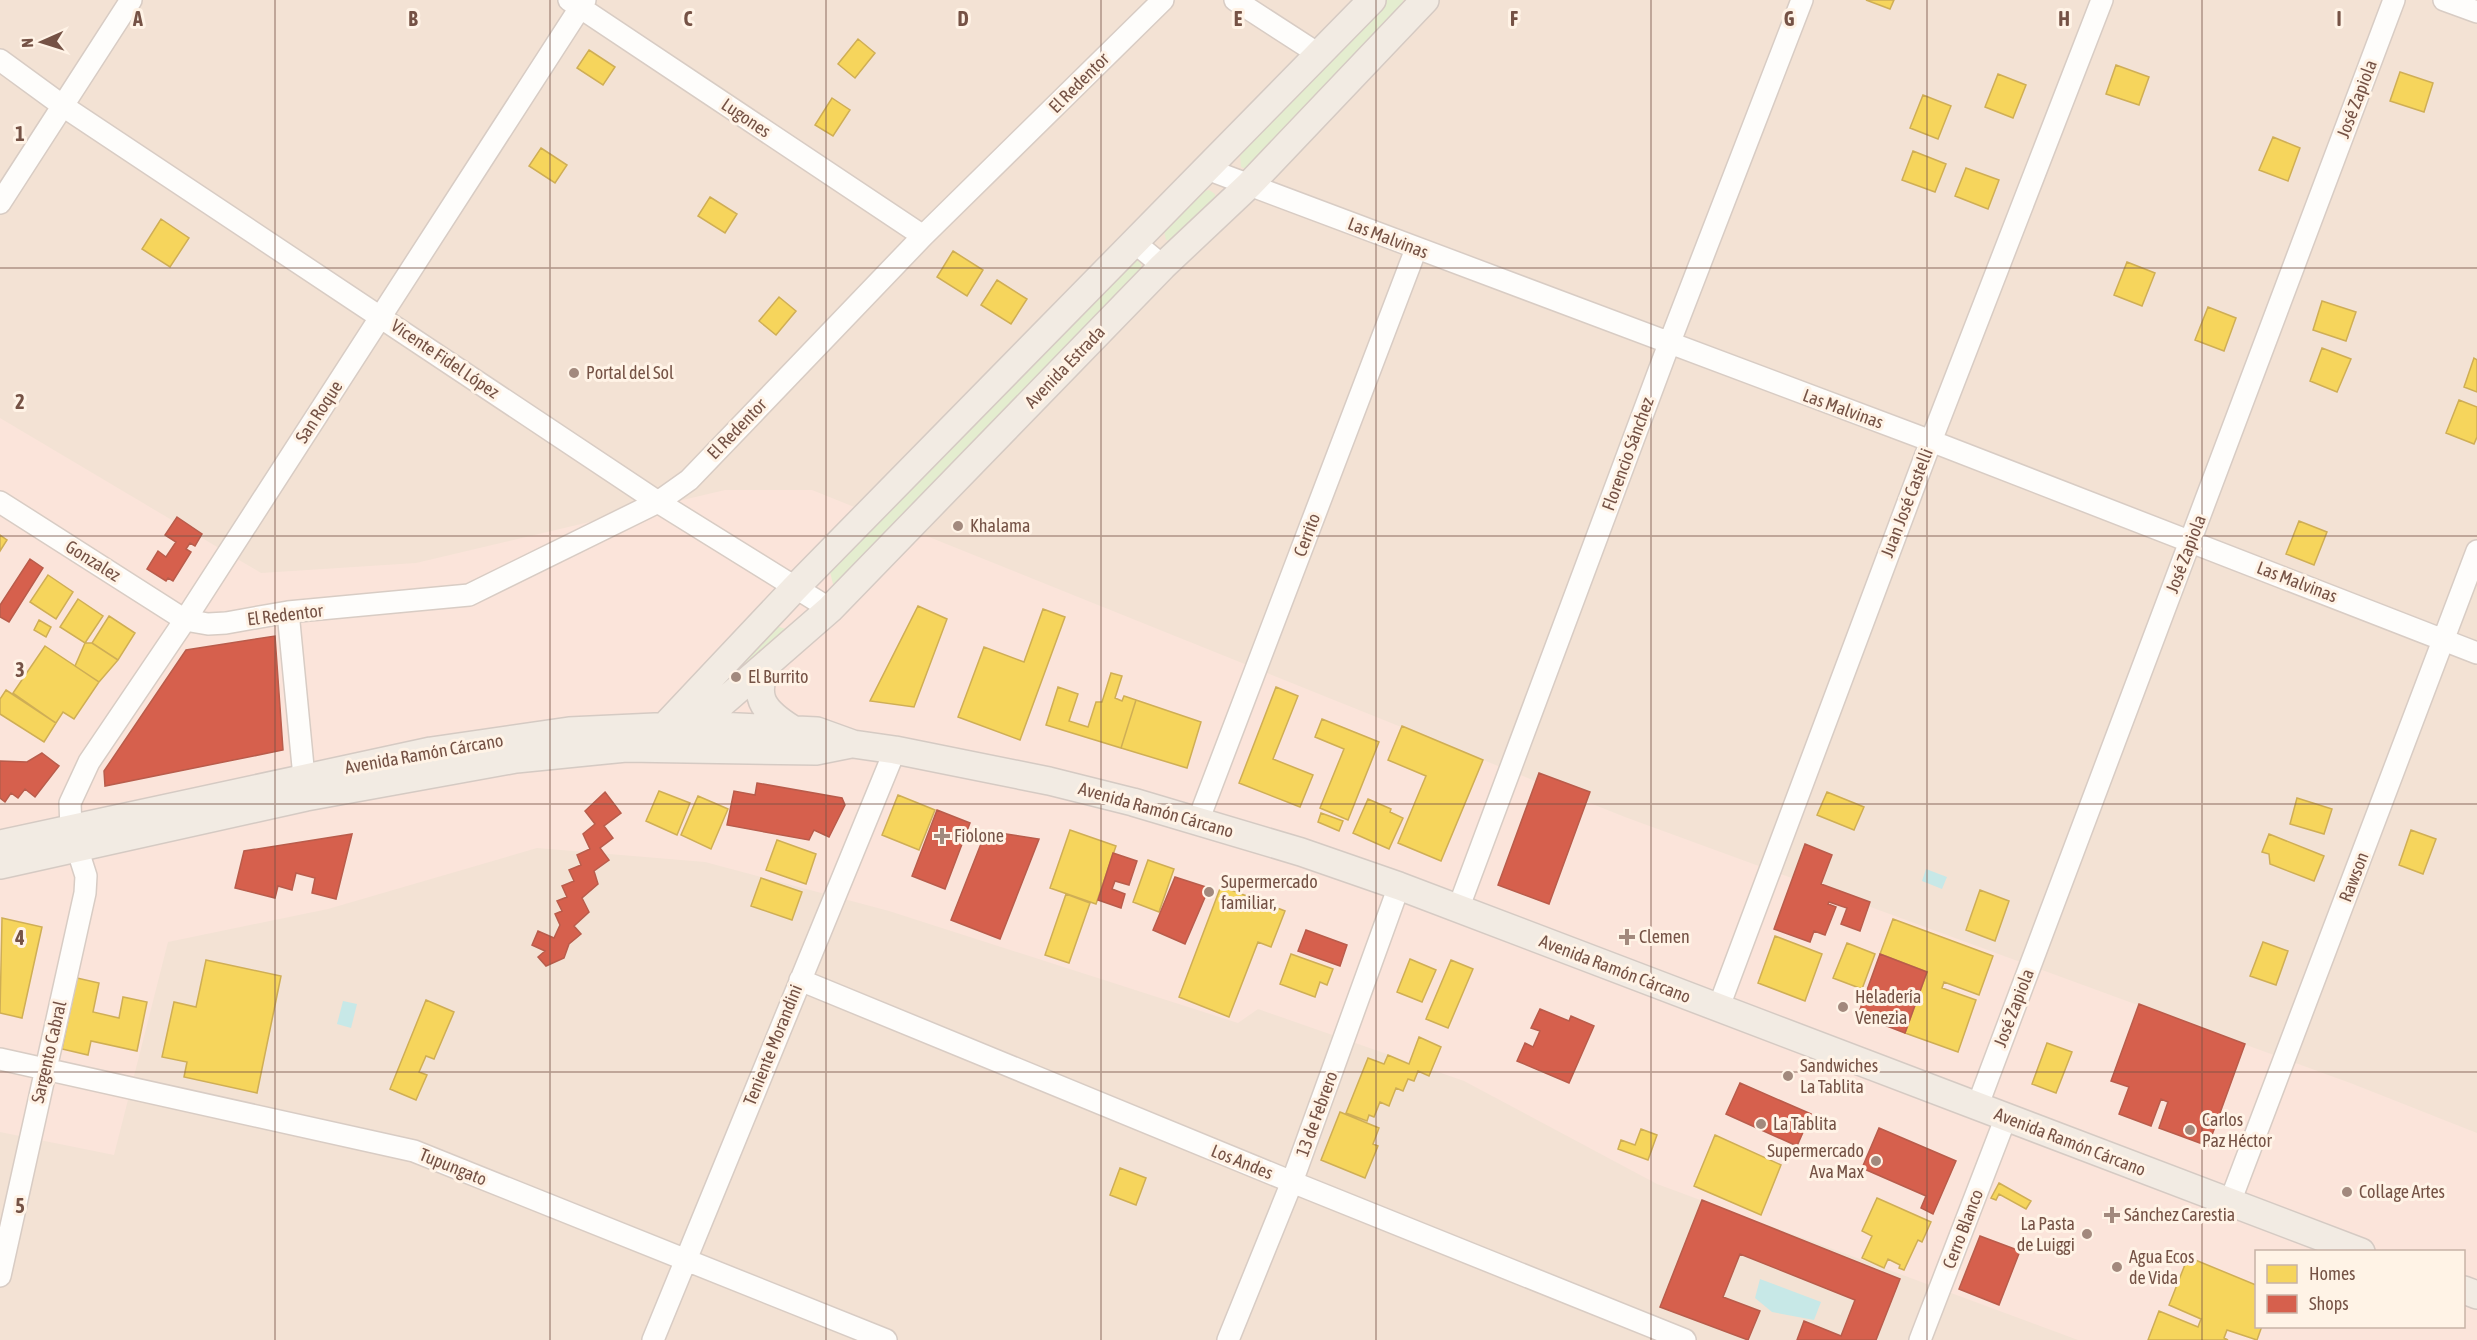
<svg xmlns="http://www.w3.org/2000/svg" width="2477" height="1340" viewBox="0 0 2477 1340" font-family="'Asap Condensed',sans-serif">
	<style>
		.residential { fill: #f3e2d4; fill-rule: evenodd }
		.commercial { fill: #fbe4da; fill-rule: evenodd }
		.green { fill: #e4edcf }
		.water { fill: #c7e8e7 }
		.homes { fill: #f6d55c; stroke: #cfae55; stroke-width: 1.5 }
		.shops { fill: #d6604d; stroke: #b95c4b; stroke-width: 1.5 }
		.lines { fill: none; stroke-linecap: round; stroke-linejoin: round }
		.minor-casing { stroke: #d8ccc4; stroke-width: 24 }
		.major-casing { stroke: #d5cac3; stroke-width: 30 }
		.minor { stroke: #fefdfb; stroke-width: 21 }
		.major { stroke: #f2ebe3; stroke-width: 27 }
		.grid { fill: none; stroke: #755245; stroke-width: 1.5; stroke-opacity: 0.55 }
		.poi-dot { fill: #a2897d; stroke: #fff3e6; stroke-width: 2 }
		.labels { text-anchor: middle; stroke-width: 6; stroke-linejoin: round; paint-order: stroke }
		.street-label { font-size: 18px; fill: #755245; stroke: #fff3e6 }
		.poi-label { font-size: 18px; fill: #755245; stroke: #fff3e6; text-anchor: start }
		.grid-label { font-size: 20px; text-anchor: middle; font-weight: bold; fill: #755245; stroke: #fff3e6; stroke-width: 6; stroke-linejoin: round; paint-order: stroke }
	</style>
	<rect width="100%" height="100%" fill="#f7efe6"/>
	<path class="residential" d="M0,0h2477v1340h-2477zM2256,1252h208v74h-208z"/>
	<path class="commercial" d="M0,418l261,155 155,-10 309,-73h87l813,327 728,267 124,49v207h-399l-421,-156 -193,-103 -206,-72 -20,14 -349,-112 -184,-49 -168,-14 -209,61 -160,33 -54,213 -114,-23zM2256,1252h208v74h-208z"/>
	<path class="green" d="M1386,0h17l1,5 -158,164 -5,-2 -1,-12z
		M1209,190l6,4v7l-44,40 -5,-1 -2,-9 41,-40z
		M1137,259l4,5v7l-306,314 -2,-1 -3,-12 295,-312z
		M776,626l10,3 2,10 -89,62z"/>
	<path class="water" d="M1926,869l21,8 -5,12 -20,-8z
		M343,1001l14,3 -6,24 -14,-4z
		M1760,1279l61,23 -7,18 -42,-8 -17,-14z"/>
	<path class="homes" d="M1866,0h28l-4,9z
		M858,39l17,14 -20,25 -17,-14z
		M589,50l26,17 -12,18 -26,-17z
		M2116,65l33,12 -10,28 -33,-11z
		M2400,72l33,11 -9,29 -34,-11z
		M1998,74l28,11 -13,33 -28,-11z
		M1923,95l28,11 -13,33 -28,-11z
		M832,98l18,12 -17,26 -18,-11z
		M2273,137l27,11 -12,33 -29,-11z
		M541,148l26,17 -12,18 -26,-17z
		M1913,151l33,13 -11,28 -33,-12z
		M1966,168l33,12 -11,29 -33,-13z
		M710,197l27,17 -12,19 -27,-17z
		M161,219l28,19 -19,29 -28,-18z
		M953,251l30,19 -16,26 -30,-19z
		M2127,262l28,11 -13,33 -28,-11z
		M997,280l30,19 -16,25 -30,-19z
		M779,297l17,14 -20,24 -17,-14z
		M2322,301l34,11 -10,29 -33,-11z
		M2208,307l28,11 -12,33 -29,-11z
		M2322,348l29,11 -14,33 -27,-11z
		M2474,358l3,2v32l-13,-5z
		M2459,400l18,7v30l-3,7 -28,-11z
		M2299,521l28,11 -13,33 -28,-11z
		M0,535l7,5 -7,11z
		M48,575l25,17 -17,27 -26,-17z
		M78,599l25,17 -18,27 -25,-16z
		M918,606l29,13 -33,88 -44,-6z
		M1043,609l22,8 -45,123 -62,-23 26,-70 40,15z
		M109,616l26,17 -17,27 -26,-17z
		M39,620l12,7 -5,10 -12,-7z
		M85,643h7l26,17 -19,22 -24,-16z
		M45,646l54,36 -25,37 -11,-7 -7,11 -43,-30z
		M1111,673l11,3 -7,22 7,3 2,-5 12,4 -15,48 -75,-23 12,-38 20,7 -9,27 19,6 8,-25h6z
		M1276,687l22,9 -25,63 40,16 -13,32 -61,-24z
		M6,690l50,33 -12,19 -44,-28v-15z
		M1136,700l65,22 -14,46 -66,-20z
		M1322,719l57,23 -31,78 -28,-12 24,-59 -29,-12z
		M1402,726l81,34 -42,101 -43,-18 28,-67 -38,-16z
		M659,791l31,12 -13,32 -31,-14z
		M1827,792l37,15 -10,23 -37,-15z
		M898,795l37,15 -16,40 -37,-15z
		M698,796l30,13 -17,40 -30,-14z
		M2297,798l35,11 -8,25 -34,-10z
		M1368,799l23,10 -1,3 13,6 -14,31 -36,-16z
		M1321,813l22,8 -4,10 -21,-9z
		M1070,830l46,16 -20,58 -46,-16z
		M2411,830l25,9 -13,35 -24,-9z
		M2269,834l55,22 -10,25 -44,-17 -1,-10 -7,-2z
		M777,840l39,14 -10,30 -40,-14z
		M1148,860l26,9 -15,43 -26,-10z
		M761,878l41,14 -10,28 -41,-14z
		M1221,886l64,25 -14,36 -13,-5 -29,75 -50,-20z
		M1980,890l29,11 -14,40 -29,-11z
		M1066,894l24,9 -21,60 -24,-8z
		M2,918l40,9 -20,91 -22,-5z
		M1893,919l100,37 -14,39 -35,-13 -2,6 34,12 -18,52 -53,-19 22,-61 -47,-18z
		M1775,936l47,18 -17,47 -47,-18z
		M2263,942l25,9 -12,34 -26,-9z
		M1847,943l28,11 -13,35 -29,-11z
		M1291,954l42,15 -6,16 -7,-3 -5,15 -35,-13z
		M1410,959l26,11 -14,32 -25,-10z
		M206,960l75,16 -24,117 -73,-16 3,-15 -25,-5 12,-55 22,5z
		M1451,960l22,9 -25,59 -22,-9z
		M77,978l22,5 -6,29 26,6 4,-21 24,5 -10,49 -46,-10 -3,14 -26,-6z
		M426,1000l28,12 -20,47 -8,-3 -7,16 8,3 -11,25 -26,-11z
		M1419,1037l22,10 -12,29 -11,-5 -4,10 -6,-2 -5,12 -7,-3 -7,18 -9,-4 -6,15 -5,-2 -2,6 -21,-8 22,-55 16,6 4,-9 21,9z
		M2047,1043l25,9 -16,41 -24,-9z
		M1340,1112l39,16 -6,16 5,2 -13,32 -44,-18z
		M1641,1129l16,6 -9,25 -30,-11 3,-9 14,5z
		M1715,1135l66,30 -20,50 -67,-29z
		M1120,1168l26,10 -10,27 -26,-10z
		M1999,1183l32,18 -5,8 -27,-15 -3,6 -5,-2z
		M1877,1198l54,24 -9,20 -4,-2 -14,30 -5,-2 1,-3 -12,-6 -4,9 -22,-10 10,-22 -10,-5z
		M2188,1257l68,28v41h6l-5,14 -30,-10 -3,8 4,2h-80l11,-29 39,16 3,-8 -32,-14z"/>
	<path class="shops" d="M177,517l25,17 -7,12 -5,-3 -4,6 5,3 -18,29 -5,-3 -2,3 -19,-12 11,-18 8,6 10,-15 -11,-7z
		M30,559l13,9 -34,54 -9,-5v-12z
		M275,636l8,114 -178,36 -1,-15 82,-121z
		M42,753l17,13 -24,31 -10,-8 -7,9 -7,-5 -6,9 -5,-4v-37l27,1z
		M1539,773l51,19 -41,112 -51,-19z
		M757,783l85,15 3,7 -16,32 -15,-7 -5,10 -82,-15 7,-34 21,4z
		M605,792l16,21 -17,13 9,12 -13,10 9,12 -15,11 4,13 -16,14 7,14 -15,14 7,8 -12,10 -5,14 -18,8 -8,-9 7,-6 -13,-6 6,-14 16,7 6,-13 -5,-11 7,-3 -5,-10 10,-4 -5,-11 12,-5 -5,-11 12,-5 -4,-10 13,-6 -7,-15 12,-10 -10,-13z
		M937,810l33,13 -25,66 -33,-13z
		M986,831l53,8 -39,100 -49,-19z
		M352,834l-16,65 -24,-6 3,-15 -19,-5 -4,17 -14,-4 -3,12 -40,-10 9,-37z
		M1805,844l27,11 -11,29 49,18 -10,29 -19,-7 6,-16 -18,-6 -1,2 8,3 -11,28 -11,-4 -4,11 -36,-13z
		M1113,853l24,8 -8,24 -14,-4 -3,8 13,5 -4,14 -23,-8z
		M1175,877l34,11 -24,56 -32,-14z
		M1306,930l41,15 -7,21 -42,-15z
		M1880,954l47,18 -22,61 -47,-18z
		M2139,1004l106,40 -37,102 -49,-18 9,-26 -7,-3 -10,27 -32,-12 10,-27 -18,-6z
		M1540,1009l29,12 2,-5 23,10 -25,57 -52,-22 8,-18 8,4 7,-16 -9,-3z
		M1740,1083l71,31 -14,32 -71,-32z
		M1879,1128l77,33 -23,53 -12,-6 5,-12 -64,-28z
		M1702,1200l198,79 -24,61h-79l7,-19 37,15 14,-36 -115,-46 -17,43 37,14 -12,29 -88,-33z
		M1980,1236l40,15 -21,54 -40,-16z"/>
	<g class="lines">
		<defs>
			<path id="minor" d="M569,0l354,236
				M1235,0l85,55
				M2444,0l33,12
				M0,60l63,46 595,396 172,107
				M1207,169l724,272 546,212
				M0,203l131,-203
				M1134,242l29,24
				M0,502l185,118 23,4 18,-1 62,-11 181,-17 189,-93 31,-22 234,-244 240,-236
				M288,612l16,165
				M1198,821l218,-572
				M1458,909l211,-565 133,-344
				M800,980l492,202 393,158
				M1718,1009l213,-568 171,-441
				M0,1059l414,92 472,189
				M1977,1107l417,-1107
				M2230,1202l247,-651
				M0,1276l85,-383 1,-17 -15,-47 -1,-26 19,-41 96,-142 400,-620
				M653,1340l242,-590
				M1228,1340l64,-158 107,-296
				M1920,1340l86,-223"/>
			<path id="major" d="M769,662c-18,34 -7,48 23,67
				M665,726l130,-138 577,-588
				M690,731l140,-122 333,-343 86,-81 176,-185
				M576,752l30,-12 14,-1
				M0,844l431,-93 138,-20 129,-6 119,6 36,13 42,6 154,31 84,21 168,50 98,34 962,366
				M0,865l306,-68 210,-38 110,-11 190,3 35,-7
				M2464,1290l13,5"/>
		</defs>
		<use href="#minor" class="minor-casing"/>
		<use href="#major" class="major-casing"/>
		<use href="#minor" class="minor"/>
		<use href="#major" class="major"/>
	</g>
	<path class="grid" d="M275,0v1340M550,0v1340M826,0v1340M1101,0v1340M1376,0v1340M1651,0v1340M1927,0v1340M2202,0v1340M0,268h2477M0,536h2477M0,804h2477M0,1072h2477"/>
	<g class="poi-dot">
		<circle cx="574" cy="373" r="6"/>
		<circle cx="958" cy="526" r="6"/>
		<circle cx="736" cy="677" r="6"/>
		<path d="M939 827h6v6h6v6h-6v6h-6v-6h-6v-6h6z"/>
		<circle cx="1209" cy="892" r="6"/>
		<path d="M1624 928h6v6h6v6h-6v6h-6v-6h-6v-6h6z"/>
		<circle cx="1843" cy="1007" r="6"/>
		<circle cx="1788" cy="1076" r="6"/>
		<circle cx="1761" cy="1124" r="6"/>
		<circle cx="2190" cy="1130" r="6"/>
		<circle cx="1876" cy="1161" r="6"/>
		<circle cx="2347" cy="1192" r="6"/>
		<path d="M2109 1206h6v6h6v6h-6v6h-6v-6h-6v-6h6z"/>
		<circle cx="2087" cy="1234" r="6"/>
		<circle cx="2117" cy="1267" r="6"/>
	</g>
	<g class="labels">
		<g class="street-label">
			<text transform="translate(1079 83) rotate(-45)" y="6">El Redentor</text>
			<text transform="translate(2357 99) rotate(-69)" y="6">José Zapiola</text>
			<text transform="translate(746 118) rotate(34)" y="6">Lugones</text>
			<text transform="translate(1388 238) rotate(21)" y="6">Las Malvinas</text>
			<text transform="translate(445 359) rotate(34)" y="6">Vicente Fidel López</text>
			<text transform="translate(1065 367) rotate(-46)" y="6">Avenida Estrada</text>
			<text transform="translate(1843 409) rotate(20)" y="6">Las Malvinas</text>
			<text transform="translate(319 412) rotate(-57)" y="6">San Roque</text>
			<text transform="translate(737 429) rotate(-46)" y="6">El Redentor</text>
			<text transform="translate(1628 454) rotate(-70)" y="6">Florencio Sánchez</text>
			<text transform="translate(1907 503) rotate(-69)" y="6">Juan José Castelli</text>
			<text transform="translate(1307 535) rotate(-69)" y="6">Cerrito</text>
			<text transform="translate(2186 554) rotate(-69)" y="6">José Zapiola</text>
			<text transform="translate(93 561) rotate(32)" y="6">Gonzalez</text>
			<text transform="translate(2297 582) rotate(21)" y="6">Las Malvinas</text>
			<text transform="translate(285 615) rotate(-7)" y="6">El Redentor</text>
			<text transform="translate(424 754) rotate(-10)" y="6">Avenida Ramón Cárcano</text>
			<text transform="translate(1156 810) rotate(16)" y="6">Avenida Ramón Cárcano</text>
			<text transform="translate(2354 877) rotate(-69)" y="6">Rawson</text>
			<text transform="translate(1615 969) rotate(21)" y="6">Avenida Ramón Cárcano</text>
			<text transform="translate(2014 1008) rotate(-69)" y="6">José Zapiola</text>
			<text transform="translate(773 1045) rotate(-68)" y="6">Teniente Morandini</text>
			<text transform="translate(49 1052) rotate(-77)" y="6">Sargento Cabral</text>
			<text transform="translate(1317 1114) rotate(-70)" y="6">13 de Febrero</text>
			<text transform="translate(2070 1142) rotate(21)" y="6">Avenida Ramón Cárcano</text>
			<text transform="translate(1242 1162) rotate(22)" y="6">Los Andes</text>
			<text transform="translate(453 1167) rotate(22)" y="6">Tupungato</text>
			<text transform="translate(1963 1229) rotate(-69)" y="6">Cerro Blanco</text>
		</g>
		<g class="poi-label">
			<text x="586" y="379">Portal del Sol</text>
			<text x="970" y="532">Khalama</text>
			<text x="748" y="683">El Burrito</text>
			<text x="954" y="842">Fiolone</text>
			<text x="1221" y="888">Supermercado<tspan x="1221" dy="21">familiar,</tspan></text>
			<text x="1639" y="943">Clemen</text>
			<text x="1855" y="1003">Heladería<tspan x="1855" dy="21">Venezia</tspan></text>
			<text x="1800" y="1072">Sandwiches<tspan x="1800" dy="21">La Tablita</tspan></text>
			<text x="2202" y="1126">Carlos<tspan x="2202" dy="21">Paz Héctor</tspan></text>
			<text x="1773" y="1130">La Tablita</text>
			<text x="1864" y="1157" text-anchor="end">Supermercado<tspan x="1864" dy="21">Ava Max</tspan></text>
			<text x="2359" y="1198">Collage Artes</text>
			<text x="2124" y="1221">Sánchez Carestia</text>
			<text x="2075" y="1230" text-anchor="end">La Pasta<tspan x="2075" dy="21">de Luiggi</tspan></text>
			<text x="2129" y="1263">Agua Ecos<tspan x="2129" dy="21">de Vida</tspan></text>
		</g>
	</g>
	<g class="grid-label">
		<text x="138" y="26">A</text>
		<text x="413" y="26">B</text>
		<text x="688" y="26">C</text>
		<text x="963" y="26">D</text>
		<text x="1238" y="26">E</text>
		<text x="1514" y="26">F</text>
		<text x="1789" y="26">G</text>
		<text x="2064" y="26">H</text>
		<text x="2339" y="26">I</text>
		<text x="20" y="141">1</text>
		<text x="20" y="409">2</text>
		<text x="20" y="677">3</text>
		<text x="20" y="945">4</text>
		<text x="20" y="1213">5</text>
	</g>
	<rect x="2255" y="1250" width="210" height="78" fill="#fff3e6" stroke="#c8b3a6" stroke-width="1.5"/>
	<rect x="2267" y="1265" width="30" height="18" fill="#f6d55c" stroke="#c8b3a6" stroke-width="1.5"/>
	<text x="2309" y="1280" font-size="18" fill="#755245">Homes</text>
	<rect x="2267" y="1295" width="30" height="18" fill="#d6604d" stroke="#c8b3a6" stroke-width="1.5"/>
	<text x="2309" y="1310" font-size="18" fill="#755245">Shops</text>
	<g transform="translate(42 42) rotate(267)" stroke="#fff3e6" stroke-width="4.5" paint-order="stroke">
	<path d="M0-4.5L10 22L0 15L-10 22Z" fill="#755245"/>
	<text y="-9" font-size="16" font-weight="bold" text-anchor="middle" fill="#755245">N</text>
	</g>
</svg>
